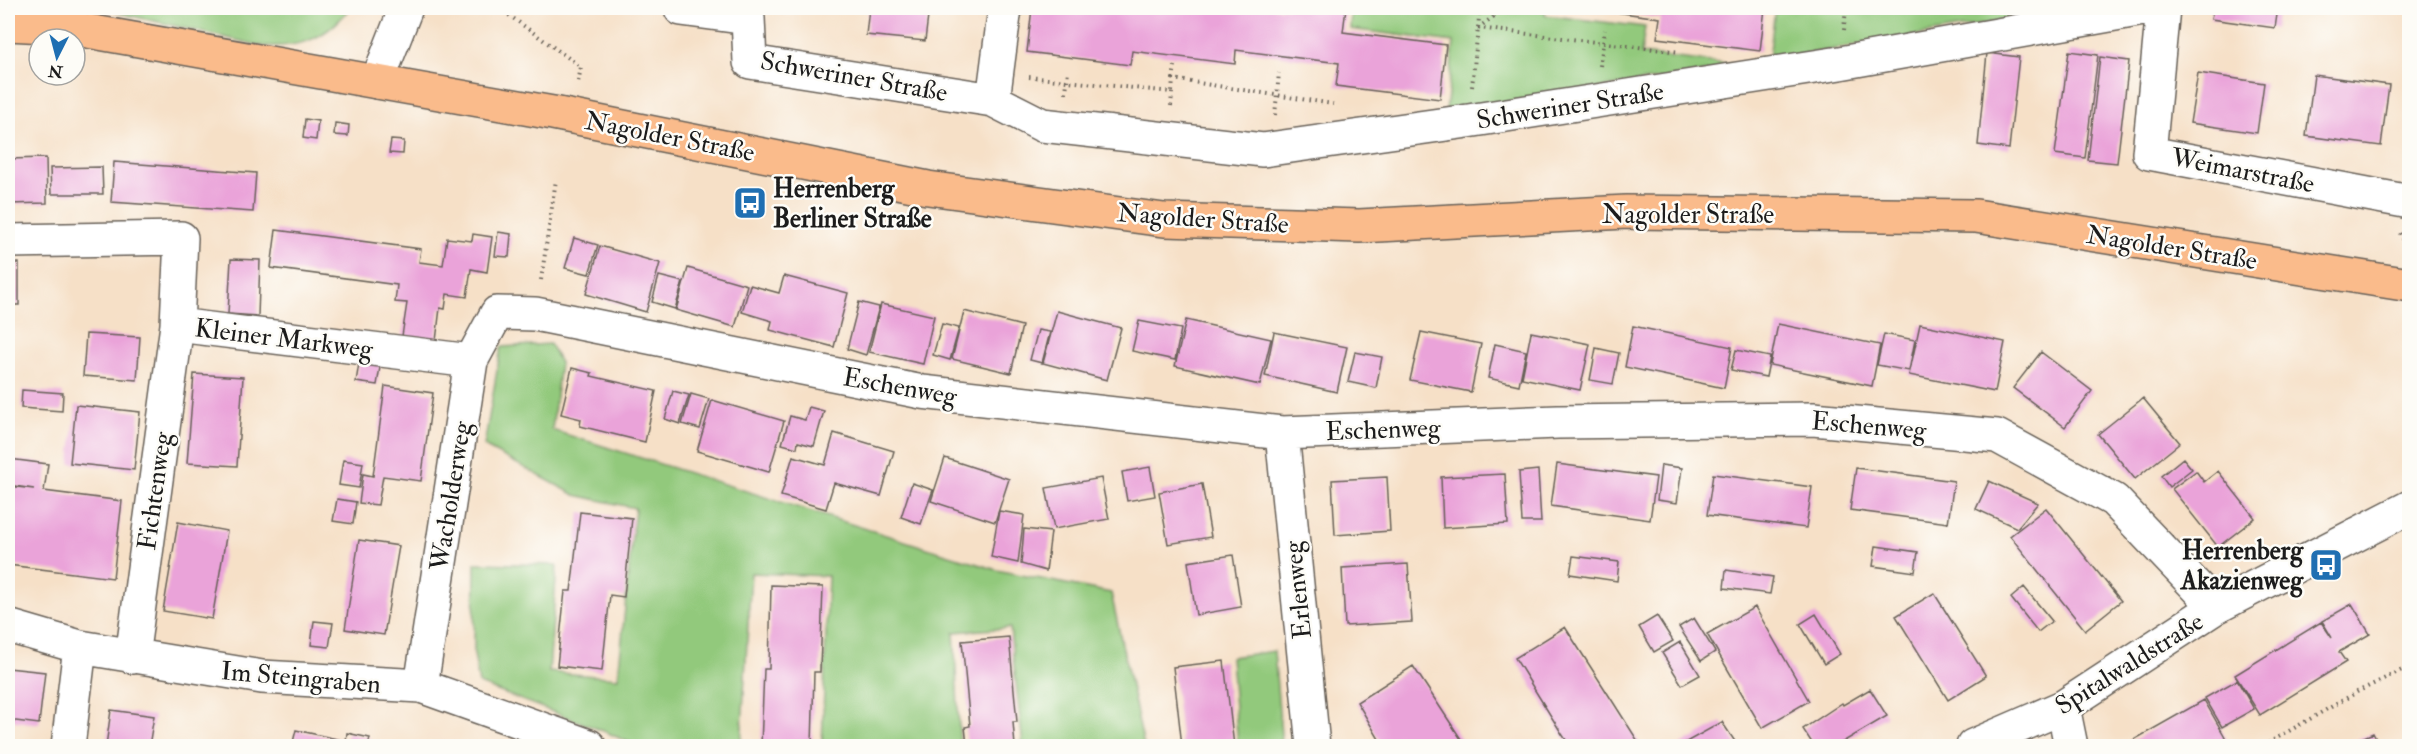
<svg xmlns="http://www.w3.org/2000/svg" width="2417" height="754" viewBox="0 0 2417 754" font-family="'IM FELL Double Pica',serif">
	<style>
		.green { fill: #92c97b; stroke: #57724c; stroke-width: 1.5 }
		.building { fill: #eaa3d9 }
		.lines { fill: none; stroke-linecap: round; stroke-linejoin: round }
		.minor-casing { stroke: #686158; stroke-width: 36 }
		.major-casing { stroke: #686158; stroke-width: 36 }
		.path { stroke: #686158; stroke-width: 4; stroke-dasharray: 1.5 4.5; stroke-linecap: butt }
		.minor { stroke: #fff; stroke-width: 33 }
		.major { stroke: #fabb8b; stroke-width: 33 }
		.labels { text-anchor: middle; stroke-width: 5; stroke-linejoin: round; paint-order: stroke }
		.street-label { font-size: 26px; fill: #1c1c1c; stroke: #fdfcf7 }
		.poi-label { font-size: 26px; font-weight: bold; fill: #1c1c1c; stroke: #fdfcf7; text-anchor: start }
	</style>
	<rect width="100%" height="100%" fill="#fdfcf7"/>
	<filter id="ink" filterUnits="userSpaceOnUse"><feTurbulence type="fractalNoise" baseFrequency=".0167" numOctaves="2"/><feDisplacementMap in="SourceGraphic" scale="12" xChannelSelector="R" yChannelSelector="G"/><feConvolveMatrix kernelMatrix="1 2 1 2 8 2 1 2 1" color-interpolation-filters="sRGB"/></filter>
	<filter id="wash" filterUnits="userSpaceOnUse"><feTurbulence type="fractalNoise" baseFrequency=".008" numOctaves="4" result="noise"/><feDisplacementMap in="SourceGraphic" scale="24" xChannelSelector="R" yChannelSelector="G"/><feGaussianBlur stdDeviation="1.35" result="paint"/><feColorMatrix in="noise" values="0 0 0 0 0 0 0 0 0 0 0 0 0 0 0 0 0 1.4 0 .05"/><feComposite in="paint" operator="in"/></filter>
	<g filter="url(#wash)">
		<rect width="100%" height="100%" fill="#f6e0c7"/>
		<path class="green" d="M112,8h238c-24,31 -49,40 -88,38l-147,-34z
			M1351,8h194v7l100,12 -4,27 104,12 -299,45 8,-69 -104,-13z
			M1775,8h306l-312,52z
			M550,344l10,19 -8,67 445,140 114,23 33,153h-121l-13,-118 -56,4 6,114h-138l6,-170 -77,-3 -10,173h-104l-31,-14 -127,-48 -5,-30 1,-91 82,2 -8,107 69,6 17,-170 -60,-13 -91,-49 17,-99z
			M1274,651l8,95h-44l-7,-89z"/>
		<g id="blocks">
			<path class="building" d="M869,8h60l-4,33 -59,-6z
				M1032,8h73l32,4v-4h83l21,2v-2h105l-3,24 103,13 -6,54 -104,-13 3,-23 -103,-13 -1,14 -103,-13 -2,14 -103,-13z
				M1585,8h180l-5,43 -103,-13 3,-20z
				M2213,8h65l-3,20 -64,-9z
				M2069,51l29,4 -13,103 -30,-4z
				M1987,53l32,4 -10,92 -31,-4z
				M2100,57l29,4 -12,102 -29,-3z
				M2198,73l66,10 -7,50 -67,-10z
				M2314,75l75,10 -8,61 -75,-10z
				M305,119l13,2 -2,19 -13,-2z
				M335,123l14,2 -1,11 -14,-1z
				M391,140l13,1 -1,13 -14,-1z
				M46,158l1,45 -39,1v-45z
				M114,162l142,11 -3,39 -142,-10z
				M102,167l1,27h-52l-1,-26z
				M276,230l145,19 -2,13 24,3 4,-27 25,3 1,-7 19,3 -5,35 -16,-3 -4,28 -20,-3 -2,15 -5,-1 -4,33 -34,-5 5,-33 -12,-1 2,-17 -126,-17z
				M498,232l13,2 -2,23 -14,-1z
				M574,238l24,7 -9,29 -24,-6z
				M600,246l60,17 -14,49 -60,-18z
				M231,259l29,1 -2,56 -30,-2z
				M8,263h11v42h-11z
				M688,268l59,17 -12,42 -59,-17z
				M659,276l24,6 -8,27 -23,-7z
				M784,276l64,17 -14,54 -64,-17 2,-9 -30,-9 8,-27 29,8z
				M859,302l20,5 -13,48 -19,-6z
				M881,304l53,12 -11,48 -54,-12z
				M964,311l58,15 -11,47 -59,-14z
				M1057,311l64,17 -14,52 -64,-17z
				M1186,320l85,19 -11,46 -85,-19z
				M1139,321l42,8 -6,31 -43,-9z
				M942,324l17,4 -9,32 -17,-5z
				M1778,324l102,21 -8,41 -102,-21z
				M1920,324l85,18 -10,50 -86,-17z
				M1633,326l99,21 -8,41 -99,-21z
				M1038,330l12,2 -8,31 -12,-3z
				M1274,332l73,15 -10,45 -72,-16z
				M1421,332l60,12 -10,48 -61,-12z
				M1531,332l59,12 -10,46 -58,-12z
				M86,334l54,3 -3,43 -54,-4z
				M1884,334l31,6 -6,31 -32,-6z
				M1495,344l31,7 -7,34 -31,-7z
				M1596,348l23,5 -6,31 -23,-4z
				M1736,350l34,7 -4,20 -35,-7z
				M1355,352l27,5 -6,31 -28,-6z
				M2041,352l51,39 -27,36 -52,-39z
				M360,357l21,4 -4,24 -21,-3z
				M572,368l20,5 -1,3 65,15 -11,51 -65,-16 1,-7 -20,-5z
				M194,374l49,3 -6,89 -50,-3z
				M385,386l48,7 -12,88 -38,-5 -5,29 -19,-2 4,-29 10,2z
				M22,390l41,3 -1,18 -41,-3z
				M673,391l16,4 -9,29 -15,-5z
				M691,394l18,5 -9,30 -18,-5z
				M2143,398l37,45 -45,36 -37,-45z
				M712,400l72,21 -15,51 -72,-21z
				M76,405l64,7 -6,58 -64,-7z
				M809,407l15,4 -10,35 -16,-4 -1,6 -15,-4 8,-28 15,4z
				M834,433l60,18 -13,45 -47,-13 -8,26 -45,-13 12,-40 32,9z
				M945,458l64,21 -14,43 -64,-21z
				M2183,458l9,11 -23,18 -8,-11z
				M9,459l39,5 -4,27 78,10 -9,77 -105,-13v-79l26,3 -26,-4z
				M343,460l20,3 -4,25 -20,-3z
				M1557,464l99,13 -6,43 -99,-14z
				M1661,465l21,3 -5,35 -20,-3z
				M1150,467l5,29 -28,5 -5,-29z
				M1856,468l98,13 -6,42 -98,-13z
				M1538,470l3,52h-19l-3,-50z
				M2196,471l8,11 14,-11 37,47 -37,29 -46,-58z
				M1505,474l3,50 -65,4 -2,-51z
				M1713,474l99,13 -6,41 -99,-13z
				M1387,477l3,54 -55,4 -3,-55z
				M1101,478l8,41 -55,10 -8,-41z
				M1989,481l49,22 -21,25 -41,-19z
				M912,483l21,7 -12,34 -20,-7z
				M1202,484l9,53 -43,7 -9,-52z
				M337,499l19,3 -3,22 -20,-3z
				M2046,508l75,93 -36,29 -75,-94z
				M999,511l25,4 -6,48 -27,-6z
				M580,512l52,6 -8,79 -14,-2 -8,76 -45,-5 8,-75h6z
				M178,522l49,9 -15,88 -49,-8z
				M1024,529l27,3 -5,39 -25,-7z
				M359,540l40,6 -15,89 -39,-6z
				M1876,546l42,6 -3,20 -42,-6z
				M1233,555l8,52 -45,8 -8,-53z
				M1573,556l46,6 -2,19 -47,-7z
				M1408,564l4,58 -67,4 -3,-58z
				M1726,570l47,7 -3,17 -46,-6z
				M771,585l52,2 -3,85h-6l-2,74h-51l3,-77h5z
				M2024,587l28,34 -14,11 -27,-34z
				M1934,593l52,83 -38,24 -52,-84z
				M2352,604l18,30 -31,18 7,10 -86,53 -25,-40 86,-53 11,16 -10,-17z
				M1755,607l54,94 -47,27 -55,-94z
				M1816,614l24,40 -16,10 -24,-40z
				M1657,616l16,25 -19,11 -15,-25z
				M1694,618l21,34 -14,9 -22,-34z
				M314,621l19,2 -4,24 -18,-2z
				M1565,627l48,75 28,44h-71l-8,-12 -47,-76z
				M1009,637l8,85h-4l2,24h-48l-2,-19 5,-1 -8,-85z
				M1680,642l20,33 -18,10 -20,-32z
				M1224,661l10,85h-52l-9,-79z
				M1413,666l46,70 7,10h-83l-26,-44z
				M8,668l37,4 -6,52 -31,-4z
				M2237,680l17,29 -32,18 -17,-29z
				M1870,689l17,27 -51,30h-22l-11,-17 39,-26 1,2z
				M2204,700l24,42 -7,4h-98z
				M111,710l43,6 -5,30h-43z
				M1722,722l16,24h-59z
				M296,730l50,11 1,-8 23,5 -2,8h-76z
				M2373,733l7,13h-36z"/>
		</g>
	</g>
	<g filter="url(#ink)">
		<use href="#blocks" fill-opacity="0" stroke="#686158" stroke-width="1.5"/>
		<g class="lines">
			<defs>
				<path id="minor" d="M1005,8l-12,92 49,25 221,25 205,-29 372,-58 309,-55
					M2163,8l-14,145 261,49
					M681,9l67,9 2,44 243,38
					M377,82l29,-74
					M8,241l173,-3 -4,87 294,36
					M1282,433l31,313
					M8,626l72,21 182,30 159,9 168,60
					M132,657l45,-332
					M421,686l50,-325 26,-48 38,1 387,78 360,41 276,-11 255,-3 184,17 117,64 102,107
					M2063,707l8,39
					M68,746l12,-99
					M1973,746l90,-39 153,-100 194,-100"/>
				<path id="major" d="M8,24l57,3 488,86 375,75 236,32 195,6 267,-14 350,4 434,69"/>
			</defs>
			<use href="#minor" class="minor-casing"/>
			<use href="#major" class="major-casing"/>
			<path class="path" d="M499,8l82,59 -3,16
				M1478,28l202,24
				M1478,28l15,-11 3,-9
				M1844,30l2,-22
				M1600,66l5,-36
				M1029,77l143,15 1,-13 160,25
				M1173,79l2,-13
				M1472,87l8,-79
				M1066,93l2,-23
				M1171,106l1,-14
				M1275,115l4,-42
				M2400,233l9,17
				M541,280l15,-100
				M2263,746l94,-54 53,-26"/>
			<use href="#minor" class="minor"/>
			<use href="#major" class="major"/>
		</g>
	</g>
	<defs>
		<symbol id="bus-square" viewBox="-11 -11 22 22"><rect x="-9" y="-9" width="18" height="18" rx="4" fill="#1f6fb2" stroke="#fdfcf7"/><path d="M-5-6H5V4H4V6H2V4H-2V6H-4V4H-5ZM-3.5-4V0h7V-4ZM-3.5 1.2v1.5H-2V1.2ZM2 1.2v1.5H3.5V1.2Z" fill="#fff"/></symbol>
	</defs>
	<g fill-rule="evenodd">
		<use href="#bus-square" x="731" y="184" width="38" height="38"/>
		<use href="#bus-square" x="2307" y="546" width="38" height="38"/>
	</g>
	<g class="labels">
		<g class="street-label">
			<text transform="translate(854 76) rotate(10)" y="9">Schweriner Straße</text>
			<text transform="translate(1570 105) rotate(-9)" y="9">Schweriner Straße</text>
			<text transform="translate(670 136) rotate(11)" y="9">Nagolder Straße</text>
			<text transform="translate(2243 170) rotate(11)" y="9">Weimarstraße</text>
			<text x="1688" y="223">Nagolder Straße</text>
			<text transform="translate(1203 218) rotate(4)" y="9">Nagolder Straße</text>
			<text transform="translate(2172 247) rotate(9)" y="9">Nagolder Straße</text>
			<text transform="translate(284 338) rotate(7)" y="9">Kleiner Markweg</text>
			<text transform="translate(900 386) rotate(10)" y="9">Eschenweg</text>
			<text transform="translate(1869 425) rotate(5)" y="9">Eschenweg</text>
			<text transform="translate(1383 429) rotate(-2)" y="9">Eschenweg</text>
			<text transform="translate(154 491) rotate(-82)" y="9">Fichtenweg</text>
			<text transform="translate(450 496) rotate(-81)" y="9">Wacholderweg</text>
			<text transform="translate(1297 590) rotate(-96)" y="9">Erlenweg</text>
			<text transform="translate(2129 663) rotate(-32)" y="9">Spitalwaldstraße</text>
			<text transform="translate(301 677) rotate(5)" y="9">Im Steingraben</text>
		</g>
		<g class="poi-label">
			<text x="773" y="197">Herrenberg<tspan x="773" dy="30">Berliner Straße</tspan></text>
			<text x="2303" y="559" text-anchor="end">Herrenberg<tspan x="2303" dy="30">Akazienweg</tspan></text>
		</g>
	</g>
	<rect width="2417" height="754" fill="none" stroke="#fdfcf7" stroke-width="30"/>
	<g transform="translate(57 57) rotate(186)"><circle r="28" fill="#fdfcf7" stroke="#a3a29f" stroke-width="1.5"/>
	<path d="M0-4.5L10 22L0 15L-10 22Z" fill="#1f6fb2"/>
	<text y="-9" font-size="16" font-weight="bold" text-anchor="middle" fill="#1c1c1c">N</text>
	</g>
</svg>
